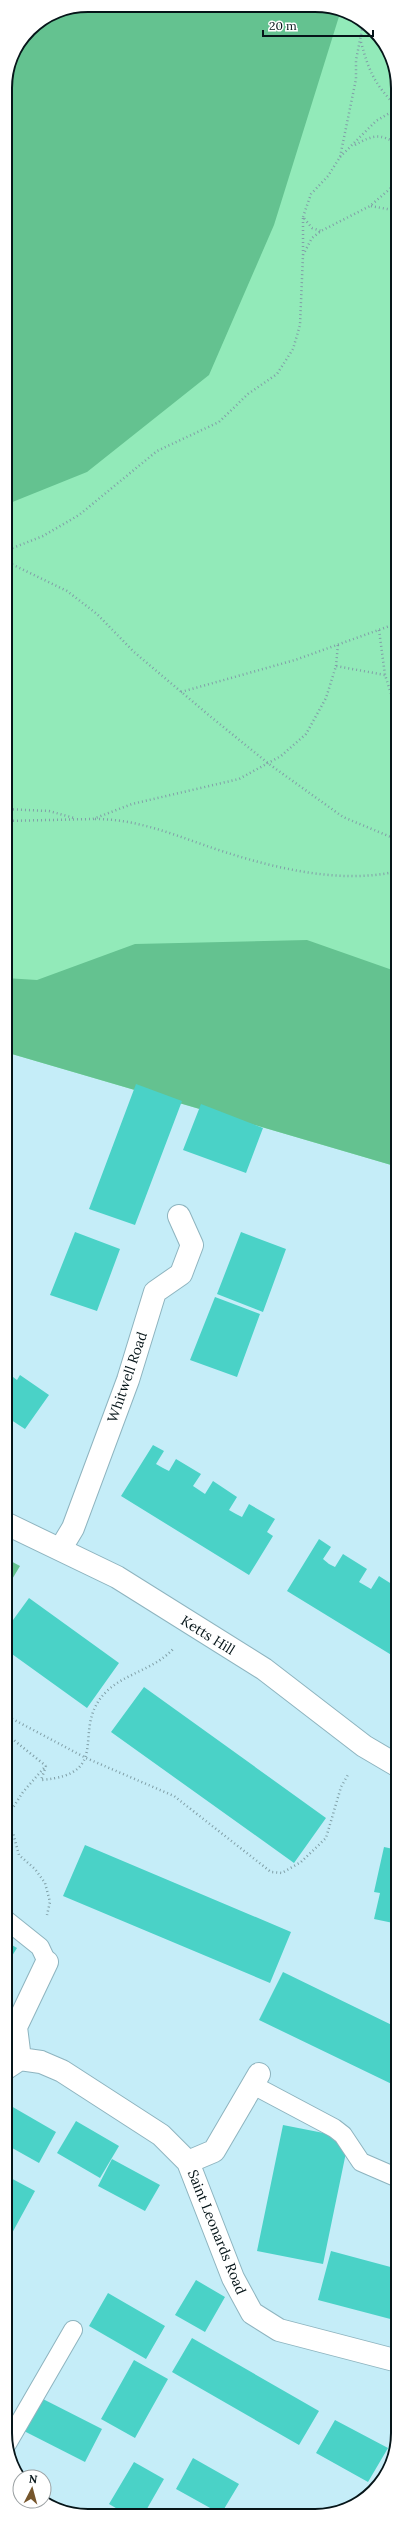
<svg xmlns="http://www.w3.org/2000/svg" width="403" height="2521" viewBox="0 0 403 2521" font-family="Lora,serif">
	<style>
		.green { fill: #92eab9 }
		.forest { fill: #64c290 }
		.building { fill: #4ad2c7 }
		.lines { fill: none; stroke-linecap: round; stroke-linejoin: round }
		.service-casing { stroke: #8eb4bf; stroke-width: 20 }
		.minor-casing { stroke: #8eb4bf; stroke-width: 24 }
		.secondary-casing { stroke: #8eb4bf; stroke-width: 24 }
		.path { stroke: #809fa7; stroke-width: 2.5; stroke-dasharray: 1 3; stroke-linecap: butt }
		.service { stroke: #fff; stroke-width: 18 }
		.minor { stroke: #fff; stroke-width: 22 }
		.secondary { stroke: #fff; stroke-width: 22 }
		.labels { text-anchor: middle; stroke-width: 3.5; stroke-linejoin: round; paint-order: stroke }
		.street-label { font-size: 14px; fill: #061519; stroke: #fff }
		.rim { fill: none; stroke: #061519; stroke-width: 2 }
	</style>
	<rect width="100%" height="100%" fill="#c5edf8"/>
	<path class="green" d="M88,5l248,3 42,25 20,49v1085l-393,-115v-969l6,-27 18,-27 27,-18z"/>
	<path class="forest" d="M88,5l248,3 5,2 -67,215 -65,150 -122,97 -82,33v-422l6,-27 18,-27 27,-18z
		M307,940l91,32v195l-393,-115v-74l32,2 98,-36z
		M5,1558l15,8 -15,25z"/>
	<path class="building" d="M136,1084l46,17 -47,124 -46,-16z
		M201,1104l62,24 -17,45 -63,-23z
		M75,1232l45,17 -23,62 -47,-16z
		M241,1232l45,17 -23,63 -46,-18z
		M215,1297l45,17 -23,63 -47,-17z
		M5,1371l12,9 3,-5 29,20 -24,34 -20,-13z
		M153,1445l11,6 -8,13 7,4 6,3 7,-12 25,15 -8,12 12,8 8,-13 24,16 -8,13 7,4 6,3 7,-13 26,15 -8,13 6,4 -24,39 -128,-79z
		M319,1539l12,8 -8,12 6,5 6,3 8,-13 24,15 -8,13 12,7 8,-13 19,12 -2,16 2,1v54l-111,-68z
		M29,1598l90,65 -32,45 -82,-59v-18z
		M144,1687l182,131 -32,45 -183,-131z
		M85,1845l206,87 -21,51 -207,-87z
		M384,1847l14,3v74l-24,-5 6,-26 -6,-1z
		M5,1941l12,7 -12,19z
		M283,1972l115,56v59l-139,-67z
		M11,2106l45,26 -17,31 -34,-19v-28z
		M76,2121l43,25 -19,32 -43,-25z
		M283,2125l66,13 -26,126 -66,-13z
		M112,2159l48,26 -15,26 -47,-25z
		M5,2175l30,16 -30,55z
		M331,2251l67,18v52l-80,-21z
		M196,2280l29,17 -20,35 -30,-17z
		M108,2293l57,33 -19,33 -57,-33z
		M192,2338l127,73 -20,34 -127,-73z
		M134,2360l34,19 -33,59 -34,-19z
		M39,2397l63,32 -17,33 -63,-32z
		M335,2420l53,28 -20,34 -52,-29z
		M193,2458l46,26 -18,30 -45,-25z
		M134,2462l30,17 -20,35h-18l-17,-10z
		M98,2510l7,4h-9z"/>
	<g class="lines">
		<defs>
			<path id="service" d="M5,1919l35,28 7,15
				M253,2085l81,43 9,7 18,27 37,16
				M7,2444l66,-114"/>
			<path id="minor" d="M61,1548l12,-20 55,-148 27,-88 26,-18 11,-29 -13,-29
				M20,2059l-4,-32 31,-65
				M5,2069l15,-10 21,3 21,9 99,64 27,27 45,116 19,35 27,17 119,31
				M188,2162l26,-11 45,-77"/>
			<path id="secondary" d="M5,1523l112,54 147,92 100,77 34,20"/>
		</defs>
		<use href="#service" class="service-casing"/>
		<use href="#minor" class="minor-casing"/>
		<use href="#secondary" class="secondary-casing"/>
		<path class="path" d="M361,42c8,30 14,43 37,66
			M355,145c18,-10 24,-12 43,-1
			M340,157l36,-36 22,-13
			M371,206l27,5
			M303,217l8,-23 17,-18 12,-19 16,-78v-19l6,-30 6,-3
			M303,255v-38l9,11 9,3
			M5,551l38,-15 36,-21 78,-64 62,-29 29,-28 29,-20 16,-25 7,-24 3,-70 9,-17 9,-7 49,-25 28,-24
			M5,561l62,30 30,23 37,38 77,65 58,47 74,53 55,23
			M379,630l6,45
			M336,666l2,-22
			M181,692l114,-32 103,-37
			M5,809l44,2 25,7
			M95,819c39,0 72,13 109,26 57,20 134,41 194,26
			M5,821l88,-2 39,-15 107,-25 42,-23 25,-22 20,-36 10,-32 49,9 13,40
			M5,1715l81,43 88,38 97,76 11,1 19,-11 25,-24 15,-51 8,-14
			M5,1733l41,33
			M46,1766l-5,14c75,-6 27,-52 66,-89 19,-18 48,-22 66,-42
			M5,1820l18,-28 21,-24
			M5,1821l8,12 6,22 16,14 10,14 5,19 -3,13"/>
		<use href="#service" class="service"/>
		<use href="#minor" class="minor"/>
		<use href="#secondary" class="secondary"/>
	</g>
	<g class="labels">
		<g class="street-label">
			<text transform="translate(127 1377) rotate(-71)" y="5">Whitwell Road</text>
			<text transform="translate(208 1635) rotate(32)" y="5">Ketts Hill</text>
			<text transform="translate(217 2232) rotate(68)" y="5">Saint Leonards Road</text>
		</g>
	</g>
	<path d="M0 0H403V2521H0ZM88 12H315A76 76 0 0 1 391 88V2433A76 76 0 0 1 315 2509H88A76 76 0 0 1 12 2433V88A76 76 0 0 1 88 12Z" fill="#fff" fill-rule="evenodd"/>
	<path class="rim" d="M88 12H315A76 76 0 0 1 391 88V2433A76 76 0 0 1 315 2509H88A76 76 0 0 1 12 2433V88A76 76 0 0 1 88 12Z"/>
	<g transform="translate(32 2489) rotate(6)"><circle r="19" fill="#ffffff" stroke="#9ba1a3"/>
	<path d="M0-3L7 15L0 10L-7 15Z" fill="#76562c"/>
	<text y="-6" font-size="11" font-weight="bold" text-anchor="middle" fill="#061519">N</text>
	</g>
	<path d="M263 30v6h110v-6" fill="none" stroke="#061519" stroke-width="2"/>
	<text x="269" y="30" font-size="12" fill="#061519" stroke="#ffffff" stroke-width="3" paint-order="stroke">20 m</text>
</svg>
